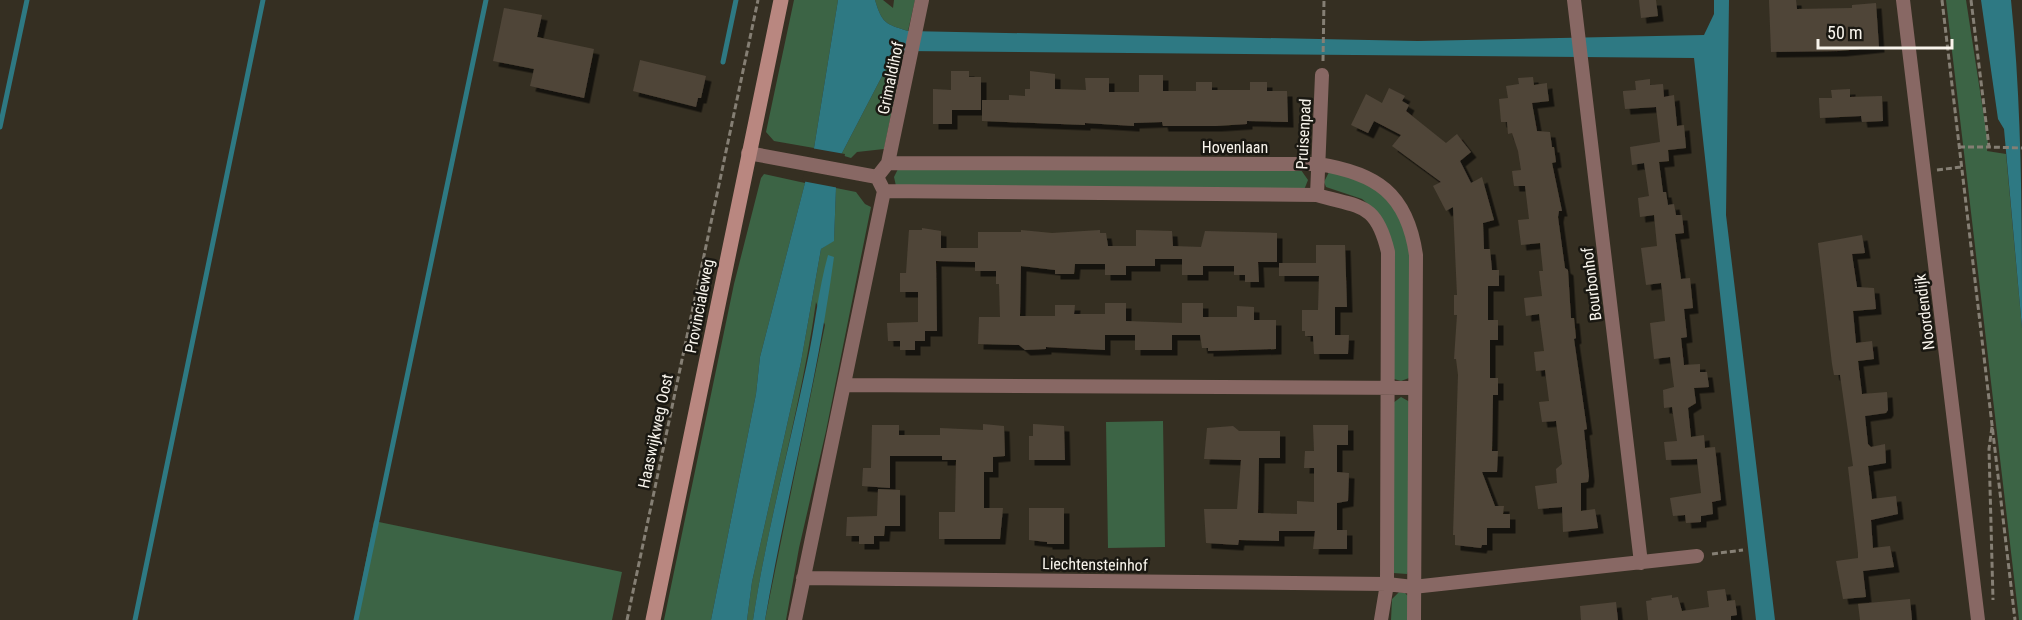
<svg xmlns="http://www.w3.org/2000/svg" width="2022" height="620" viewBox="0 0 2022 620" font-family="'Roboto Condensed',sans-serif">
	<style>
		.green { fill: #3c6445 }
		.water { fill: #2e7983 }
		.pier { fill: #352f22 }
		.lines { fill: none; stroke-linecap: round; stroke-linejoin: round }
		.stream { stroke: #2e7983; stroke-width: 5 }
		.building { fill: #4f4538; filter: url(#shadow) }
		.path { stroke: #857f74; stroke-width: 3; stroke-dasharray: 6 3; stroke-linecap: butt }
		.minor { stroke: #886864; stroke-width: 14 }
		.secondary { stroke: #b98780; stroke-width: 15 }
		.labels { text-anchor: middle; stroke-width: 5; stroke-linejoin: round; paint-order: stroke }
		.street-label { font-size: 16px; fill: #f8f4ec; stroke: #1a1812 }
	</style>
	<defs>
		<filter id="shadow"><feDropShadow dx="5.5" dy="5.5" stdDeviation="0" flood-color="#0009"/></filter>
	</defs>
	<rect width="100%" height="100%" fill="#352f22"/>
	<path class="green" d="M794,0h44l-24,148 -40,-7 -8,-9z
		M875,0h8l10,8 1,-8h21l-7,31c-23,-7 -26,-8 -33,-31z
		M1946,0h20l22,143 -1,8 19,3 16,174v292h-3z
		M904,51l-20,98 -27,3 -6,6 -10,-3 52,-100z
		M898,169l403,1 7,10 -4,10 -408,-4 -2,-9z
		M1329,172l24,3 28,17 17,21 13,35 -2,130 -8,3 -7,-2 -1,-78 -19,-92 -12,-10 -36,-12 -2,-5z
		M764,174l41,9 -45,174 -4,37 -45,226h-47l70,-336 27,-106z
		M836,188l20,4 9,12 6,3 -45,224 -27,117 -13,72h-21l60,-295 -9,-23c-15,107 -47,211 -63,318h-6l5,-38 49,-220 20,-113 13,-9z
		M1401,397l9,5v164l-3,8 -14,-1v-170z
		M1163,421l2,126 -57,1 -2,-126z
		M374,521l248,51 -10,48h-258z
		M1399,592l6,1 4,4 1,23h-19l1,-21z"/>
	<path class="water" d="M838,0h37c7,23 10,24 33,31l510,10 286,-6 10,-21v-14h15l-3,215 49,405h-19l-62,-562 -790,-7 -11,4 -52,100 -5,33 -2,53 -13,8 -20,113 -49,220 -5,38h-36l45,-226 4,-37 54,-209z
		M1981,0h30c11,108 11,219 11,328l-18,-199 -6,-10z
		M828,255l6,2c-16,122 -48,241 -69,363h-12c13,-87 36,-171 54,-257 8,-36 11,-72 21,-108z"/>
	<path class="pier" d="M811,148l34,6 -6,34 -37,-7z"/>
	<g class="lines">
		<path class="stream" d="M723,62l13,-62
			M0,127l27,-127
			M135,620l128,-620
			M356,620l130,-620"/>
	</g>
	<path class="building" d="M1639,0h17l2,16 -17,2z
		M1769,0h27l1,9 55,-1v-3l24,-2 3,44 -39,4 -69,1z
		M504,8l38,7 -5,22 57,12 -10,49 -54,-12 4,-17 -41,-8z
		M640,60l66,16 -5,22h-3l-2,9 -63,-16z
		M951,71h18v6h12v33h-29v14h-19v-35l18,1z
		M1030,71l25,3v15l31,1 -1,-12h24v14h30v-17h24v16h33v-9h16v8h38v-8h17v9h20l1,31 -41,-1v3l-31,2h-53l-1,-4 -28,1v3l-49,-3v2l-103,-4v-21h27v-5l16,1v-7h5z
		M1533,77l1,8 13,-2v3l2,15 -17,2 5,28 13,1 2,15h2l2,15 -4,1 10,48h-3l-1,6 7,51 3,2 3,48h3l2,20 -2,1 13,90 -3,1 5,46 -1,6 -7,1v28l14,-2 3,19 -35,4 -1,-25 -24,2 -3,-23 22,-3 -1,-14 6,-5 -6,-43 -14,1 -3,-20 10,-1 -4,-31 -9,1 -2,-19 10,-1 -5,-37 -13,2 -2,-18 18,-2 -3,-25h4l-3,-28 -19,2 -3,-25 11,-1 -4,-33h-11l-2,-15 9,-1 -3,-19 -6,-18 -4,1 -1,-12h-6l-2,-23 9,-1 -2,-12 13,-2 -1,-6z
		M1650,79v6l13,-1 1,13 10,-2 3,31 7,-1 2,23 -18,2 1,11 -10,1 4,30h3l2,13 6,-1 2,11h6l2,18 -9,1 6,45 9,-1 3,30 -9,1 3,28 -6,1 3,27 16,-1v8h7l2,15 -15,1 2,15 -8,5 3,29 13,-2 1,13 10,-1 6,53 -9,2 1,12 -12,2v6l-15,1 -1,-8 -12,1 -3,-18 31,-5 -4,-34 -31,1 -2,-18 13,-1 -5,-34 -8,1 -1,-18 11,-3 -4,-30 -16,2 -4,-36 15,-2 -3,-31 -1,-7 -15,2 -5,-37 16,-2 -3,-31 -14,2 -2,-19 11,-2 -5,-33 -12,2 -2,-18 30,-5 -4,-35 -31,2 -2,-16v-2l13,-1 -1,-9z
		M1389,88l16,8 -3,5 7,4 -3,6 40,32 11,-9 6,8 8,10 -11,9 11,22 11,-6 12,43 -11,3 1,26h6l2,21h7v16h-11v34h10v20h-8v38h8v17h-5l-1,56h6l-1,21h-15l13,34h9l-1,8h7v14h-23v17h-5l-1,3 -26,-3v-10h-2l5,-160 -2,-16h-2l3,-44h-3v-20h3l-4,-88 -7,4 -13,-25 8,-4 -49,-36 9,-11 -27,-14 -6,12 -17,-8 15,-31 16,9z
		M1850,89v8l32,-1 1,25 -21,1 -1,-6 -41,2 -1,-20h13l-1,-8z
		M922,228l19,3v17h37v-16h43v-2l31,3 48,-3v3h6l2,13h28v-16l36,1 1,15 28,1 4,-16 72,2v29h-19l1,20h-14v-7h-11v-9h-31v9h-21v-16h-27v7h-29v9h-21v-11h-30l-1,10h-19v-4l-34,-4 -1,50h35v-11h20l-1,9h31v-11h21v18l56,2v-20h21v14h34v-11l17,1v13h22v29l-68,2v-3h-6l-2,-13h-28v15h-37v-15h-30v15l-59,-3v2l-21,1 -6,-5 -41,-1 1,-27h21l-1,-33h-3v-13h-21v-9l-39,-1 1,70h-12v10h-10v9h-15v-9h-12l-1,-18 31,-1v-30h-18v-19h6l3,-43h13z
		M1862,235l3,18 -13,1 5,33 17,1 2,21 -23,2 3,32 16,-2 2,18 -16,2 4,33 25,-2 1,18 -2,3 -21,3 3,28 3,3 14,-3 1,19 -18,3 4,33 24,-3 2,18 -27,6 2,28 17,-2 4,21 -31,4 3,26 -23,2 -7,-38 22,-3v-5l-10,-86 5,-1 -13,-91h-6l-2,-11 -14,-121z
		M1316,245h29l2,62h-12v28h14l-1,19h-34l-1,-18h-8v-5h-3v-21h16l1,-34h-40v-13h37z
		M983,424l21,2 1,30 -12,1v15h-9v36h19l-3,31h-61v-27h16l1,-52h-14v-4h-52v32l-28,-2 1,-18h8l1,-43h27v10h41v-7l43,2z
		M1033,424l31,2 1,34h-36v-24h4z
		M1313,425h35v20h-11v27l12,1 -1,28 -11,2v27h10v19h-34l2,-18h-36v10l-40,-1 -1,5 -32,-2 -2,-34h33l4,-49 -37,-1 3,-31 26,-2 6,5h41v27h-21l-1,55 39,1v-13l17,1v-34h-10l1,-17h9z
		M878,489l22,1v36h-15l-1,10h-10v8h-15v-8h-13l1,-19 30,-1z
		M1029,508h35v36h-17v-2l-18,-2z
		M1725,589l2,12 8,-1 2,15 -6,1v4h-83l-2,-19 6,-1 -1,-2 21,-3v3l6,-1 4,14 27,-4 -2,-16z
		M1910,599l2,21h-52l-2,-16z
		M1616,602l2,18h-37l-1,-14z"/>
	<g class="lines">
		<path class="path" d="M1942,0l73,620
			M1971,0l18,147 33,1
			M1323,61l1,-61
			M1959,147h30
			M1937,170l24,-3
			M1992,427l-3,22 4,151
			M1712,554l31,-4
			M627,620l131,-620"/>
		<path class="minor" d="M1574,0l67,563
			M1903,0l75,620
			M748,153l129,24
			M888,163l430,1c58,9 89,29 98,91l-2,365
			M884,191l433,4c44,13 59,7 71,57l-1,332 -6,36
			M884,191l-7,-14 11,-14 34,-163
			M1317,195l5,-120
			M844,385l571,3
			M803,578l584,6 26,3 284,-31
			M795,620l89,-429"/>
		<path class="secondary" d="M653,620l128,-620"/>
	</g>
	<g class="labels">
		<g class="street-label">
			<text transform="translate(890 78) rotate(-78)" y="6">Grimaldihof</text>
			<text transform="translate(1303 134) rotate(-87)" y="6">Pruisenpad</text>
			<text x="1235" y="153">Hovenlaan</text>
			<text transform="translate(1591 284) rotate(-97)" y="6">Bourbonhof</text>
			<text transform="translate(699 306) rotate(-79)" y="6">Provincialeweg</text>
			<text transform="translate(1924 312) rotate(-97)" y="6">Noordendijk</text>
			<text transform="translate(655 431) rotate(-78)" y="6">Haaswijkweg Oost</text>
			<text transform="translate(1095 564) rotate(1)" y="6">Liechtensteinhof</text>
		</g>
	</g>
	<path d="M1818 39v9h134v-9" fill="none" stroke="#f8f4ec" stroke-width="3"/>
	<text x="1827" y="39" font-size="18" fill="#f8f4ec" stroke="#1a1812" stroke-width="4.5" paint-order="stroke">50 m</text>
</svg>
